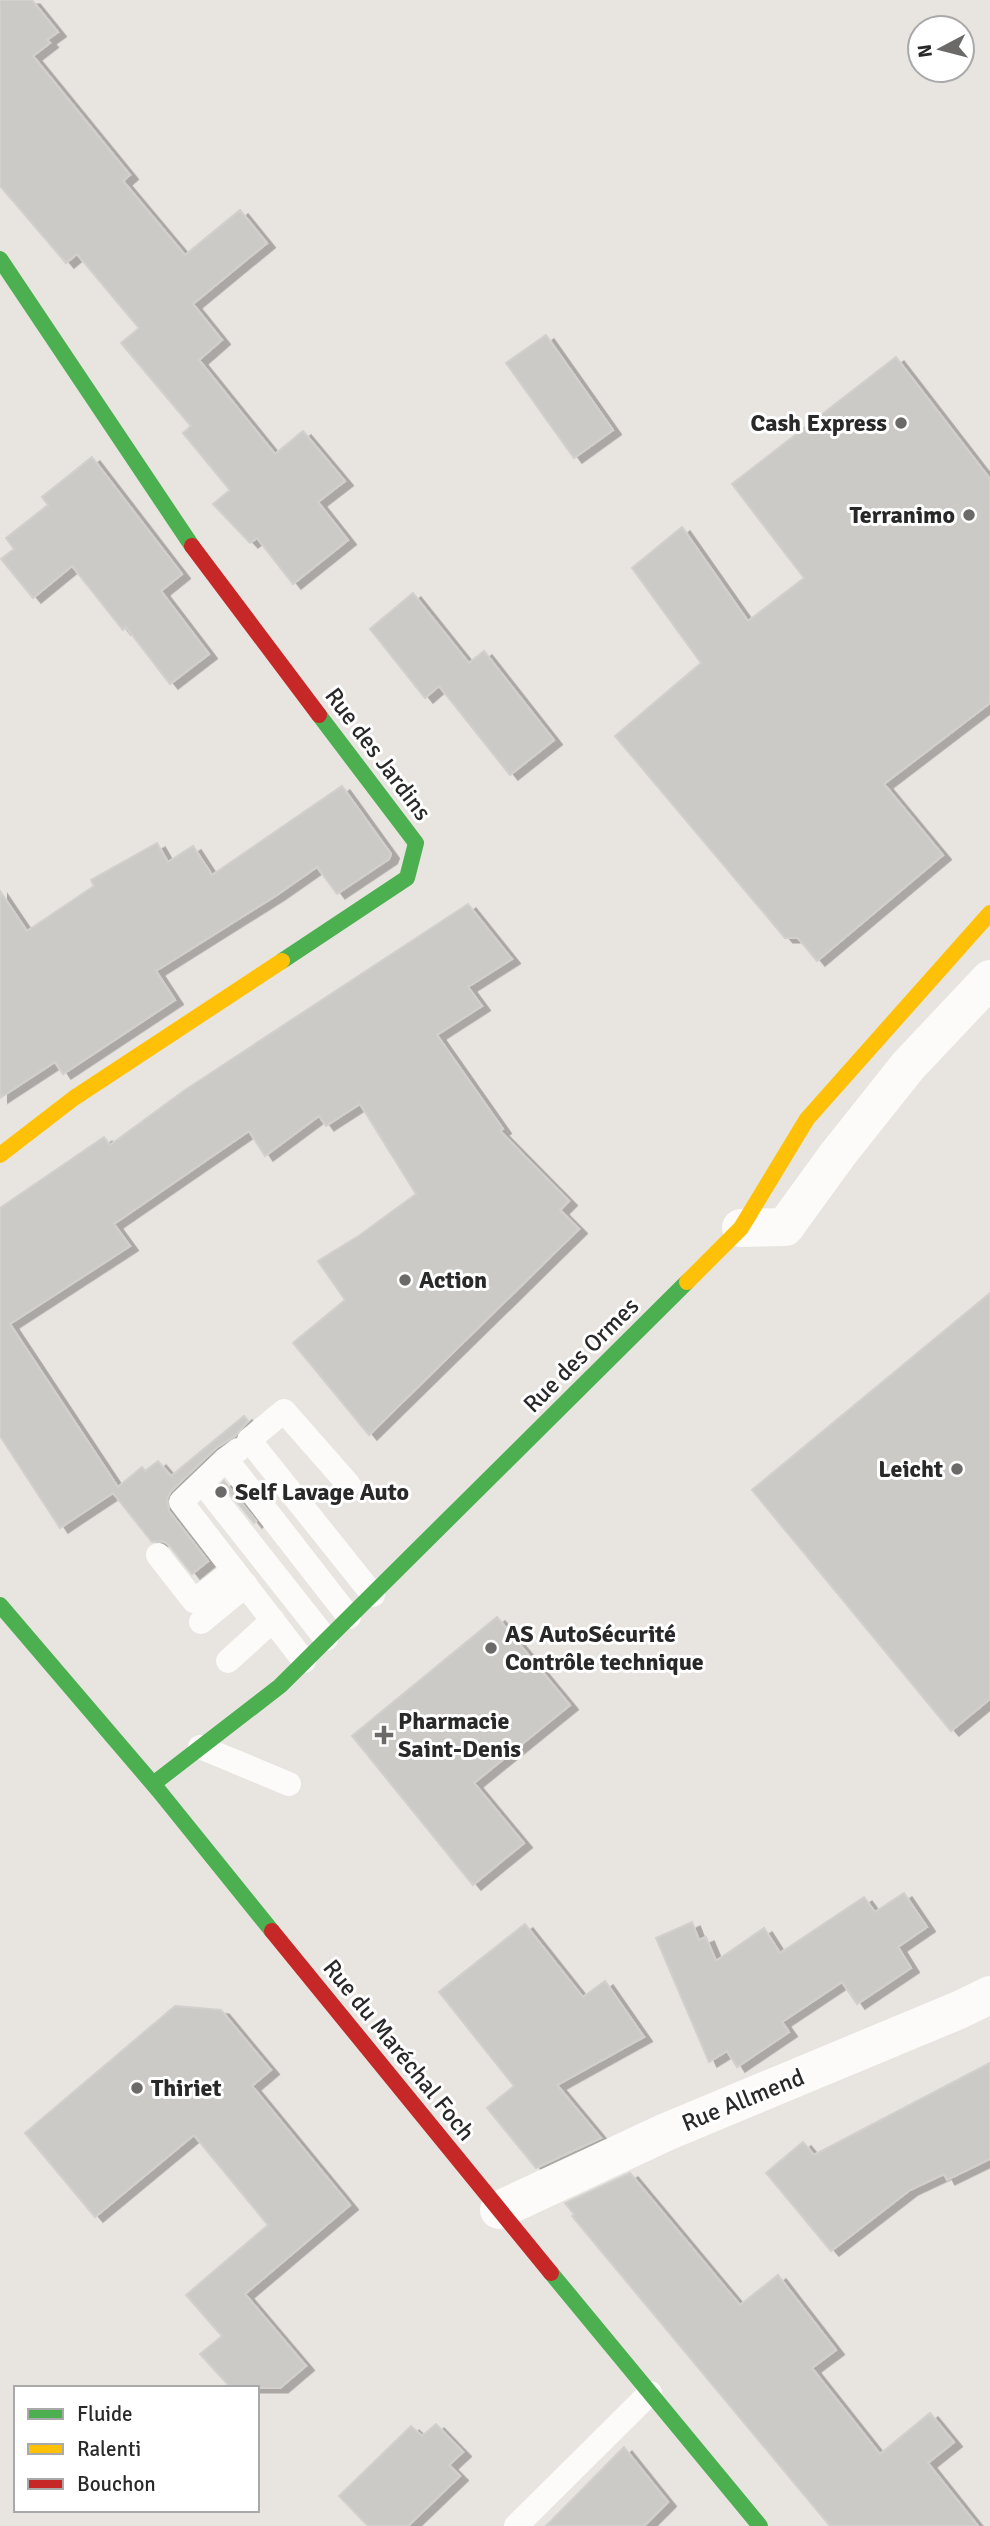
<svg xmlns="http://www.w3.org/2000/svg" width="990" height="2526" viewBox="0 0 990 2526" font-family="Signika,sans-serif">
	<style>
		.building { fill: #cccac7; stroke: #d2d0cc; stroke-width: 2; filter: url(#shadow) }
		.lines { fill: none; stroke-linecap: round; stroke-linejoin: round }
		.lane { stroke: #fcfbfa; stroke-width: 24 }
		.street { stroke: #fcfbfa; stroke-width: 38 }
		.fast { stroke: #4caf50; stroke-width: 16 }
		.slow { stroke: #ffc107; stroke-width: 16 }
		.jam { stroke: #c62828; stroke-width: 16 }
		.poi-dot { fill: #6c6a69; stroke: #fff; stroke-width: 2.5 }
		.labels { text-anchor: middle; stroke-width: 6; stroke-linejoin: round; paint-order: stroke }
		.poi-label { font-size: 24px; font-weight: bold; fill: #292929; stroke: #fff; text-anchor: start }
		.street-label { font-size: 24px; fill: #292929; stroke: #fff }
	</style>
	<defs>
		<filter id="shadow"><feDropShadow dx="8" dy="4.5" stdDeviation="0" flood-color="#0004"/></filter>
	</defs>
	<rect width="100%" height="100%" fill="#e8e4e0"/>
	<path class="building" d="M0,0h32l26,32 -11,8 3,3 -17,13 97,119 -7,6 62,74 55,-45 27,33 -74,61 29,36 -23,20 76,94 28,-23 42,50 -27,21 30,38 -55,44 -36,-46 -7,5 -37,-39 17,-14 -47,-57 8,-7 -70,-83 18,-15 -62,-74 -11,9 -66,-77z
		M546,335l67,95 -39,28 -68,-95z
		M896,357l94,122v224l-106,81 59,71 -126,106 -19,-23h-13l-170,-202 86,-73 -69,-95 50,-41 66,94 56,-43 -72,-94z
		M92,457l90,117 -21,17 48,63 -39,30 -44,-57 -3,3 -51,-64 -39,32 -32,-39 13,-10 -8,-11 42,-33 -6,-8z
		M413,593l56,70 15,-12 70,89 -44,35 -71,-89 -14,12 -55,-69z
		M342,786l49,68 -2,5 -52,35 -20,-27 -40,28 -121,76 19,29 -112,74 -8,-12 -55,36v-207l27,40 67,-45 -3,-6 66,-37 11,19 25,-16 19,29z
		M468,904l44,55 -44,28 14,19 -45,29 66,94 -3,2 69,70 -9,9 19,19 -210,206 -76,-92 52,-43 -27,-39 42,-26 56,-41 -56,-90 -34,22 -7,-10 -54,40 -16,-25 -135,93 16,22 -120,78 108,163 24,-20 3,4 13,-10 13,15 73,-60 4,5 -13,15 -19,12 -45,43 -4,7 2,13 39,50 -16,13 -23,-29 -6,-4 -11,1 -39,-49 -53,35 -60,-92v-228l104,-71 6,8 75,-55z
		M990,1293v406l-39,32 -199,-241z
		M224,1481l32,40 -2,2 -32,-40z
		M497,1617l73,88 -96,78 50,60 -51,42 -121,-149z
		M904,1893l23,34 -29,20 13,21 -54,36 -15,-22 -60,40 7,10 -52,35 -10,-16 -18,11 -53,-124 36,-16 7,18 7,-3 10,24 48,-33 16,25 84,-56 11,15z
		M525,1924l58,73 22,-16 39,56 -87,48 44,53 -65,30 -49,-60 27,-22 -75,-94z
		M175,2006l46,4 50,60 -19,16 98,119 -105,89 61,72 -26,22h-49l-31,-34 22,-18 -36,-41 82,-70 -74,-90 -99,82 -70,-84z
		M990,2063v96l-43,21 -3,-6 -34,16 -79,61 -65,-78 37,-31 11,13z
		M630,2173l110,132 38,-30 58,75 -24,18 68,86 50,-41 24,29 -26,21 50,63h-148l-258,-310 2,-2 -9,-11z
		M436,2424l27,28 -14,13 11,11 -52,50h-40l-29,-30 72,-70 11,10z
		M624,2447l44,55 -24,24h-98z"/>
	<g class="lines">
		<path class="lane" d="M238,1450l-12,9 123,158
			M226,1459l-24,23 124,157
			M202,1482l-21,20 123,159
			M349,1485l-65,-74 -35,29 124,155
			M158,1555l36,46 40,-31
			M201,1622l45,-37
			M228,1661l45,-41
			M200,1747l89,37
			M516,2526l134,-133"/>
		<path class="street" d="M741,1228l44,-1 53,-73 70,-88 82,-87
			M499,2210l167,-78 293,-122 31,-15"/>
		<path class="fast" d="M0,259l192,287
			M282,961l125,-83 9,-35 -97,-128
			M0,1605l159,186 113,140
			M153,1784l127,-98 407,-404
			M551,2273l209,253"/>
		<path class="slow" d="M0,1155l74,-57 208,-137
			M687,1282l54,-54 66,-109 183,-206"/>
		<path class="jam" d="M192,546l127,169
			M272,1931l279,342"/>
	</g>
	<g class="poi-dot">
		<circle cx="901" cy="423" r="7"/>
		<circle cx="969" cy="515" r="7"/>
		<circle cx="405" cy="1280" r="7"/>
		<circle cx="957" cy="1469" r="7"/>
		<circle cx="221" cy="1492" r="7"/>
		<circle cx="491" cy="1648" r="7"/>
		<path d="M380.5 1724.5h7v7h7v7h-7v7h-7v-7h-7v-7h7z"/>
		<circle cx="137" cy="2088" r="7"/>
	</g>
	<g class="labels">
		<g class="poi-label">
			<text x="887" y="431" text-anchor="end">Cash Express</text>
			<text x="955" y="523" text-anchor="end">Terranimo</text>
			<text x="419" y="1288">Action</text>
			<text x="943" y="1477" text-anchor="end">Leicht</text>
			<text x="235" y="1500">Self Lavage Auto</text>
			<text x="505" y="1642">AS AutoSécurité<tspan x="505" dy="28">Contrôle technique</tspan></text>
			<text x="398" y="1729">Pharmacie<tspan x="398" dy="28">Saint-Denis</tspan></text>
			<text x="151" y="2096">Thiriet</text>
		</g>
		<g class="street-label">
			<text transform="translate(378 754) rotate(53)" y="8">Rue des Jardins</text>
			<text transform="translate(581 1355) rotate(-45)" y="8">Rue des Ormes</text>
			<text transform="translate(399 2050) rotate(51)" y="8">Rue du Maréchal Foch</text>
			<text transform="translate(743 2100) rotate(-22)" y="8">Rue Allmend</text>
		</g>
	</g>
	<rect x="14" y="2386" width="245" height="126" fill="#ffffff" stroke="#a9a9a9" stroke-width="2"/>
	<rect x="28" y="2409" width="35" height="10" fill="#4caf50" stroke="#a9a9a9" stroke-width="2"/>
	<text x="77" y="2421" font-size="21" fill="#292929">Fluide</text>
	<rect x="28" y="2444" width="35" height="10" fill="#ffc107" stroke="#a9a9a9" stroke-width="2"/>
	<text x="77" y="2456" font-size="21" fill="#292929">Ralenti</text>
	<rect x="28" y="2479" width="35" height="10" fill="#c62828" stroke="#a9a9a9" stroke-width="2"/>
	<text x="77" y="2491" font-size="21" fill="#292929">Bouchon</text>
	<g transform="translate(941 49) rotate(263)"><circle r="33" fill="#ffffff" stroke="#a9a9a9" stroke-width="2"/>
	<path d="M0-5L12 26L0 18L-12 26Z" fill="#6c6a69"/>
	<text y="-10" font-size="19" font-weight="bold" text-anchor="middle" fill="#292929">N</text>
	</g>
</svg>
